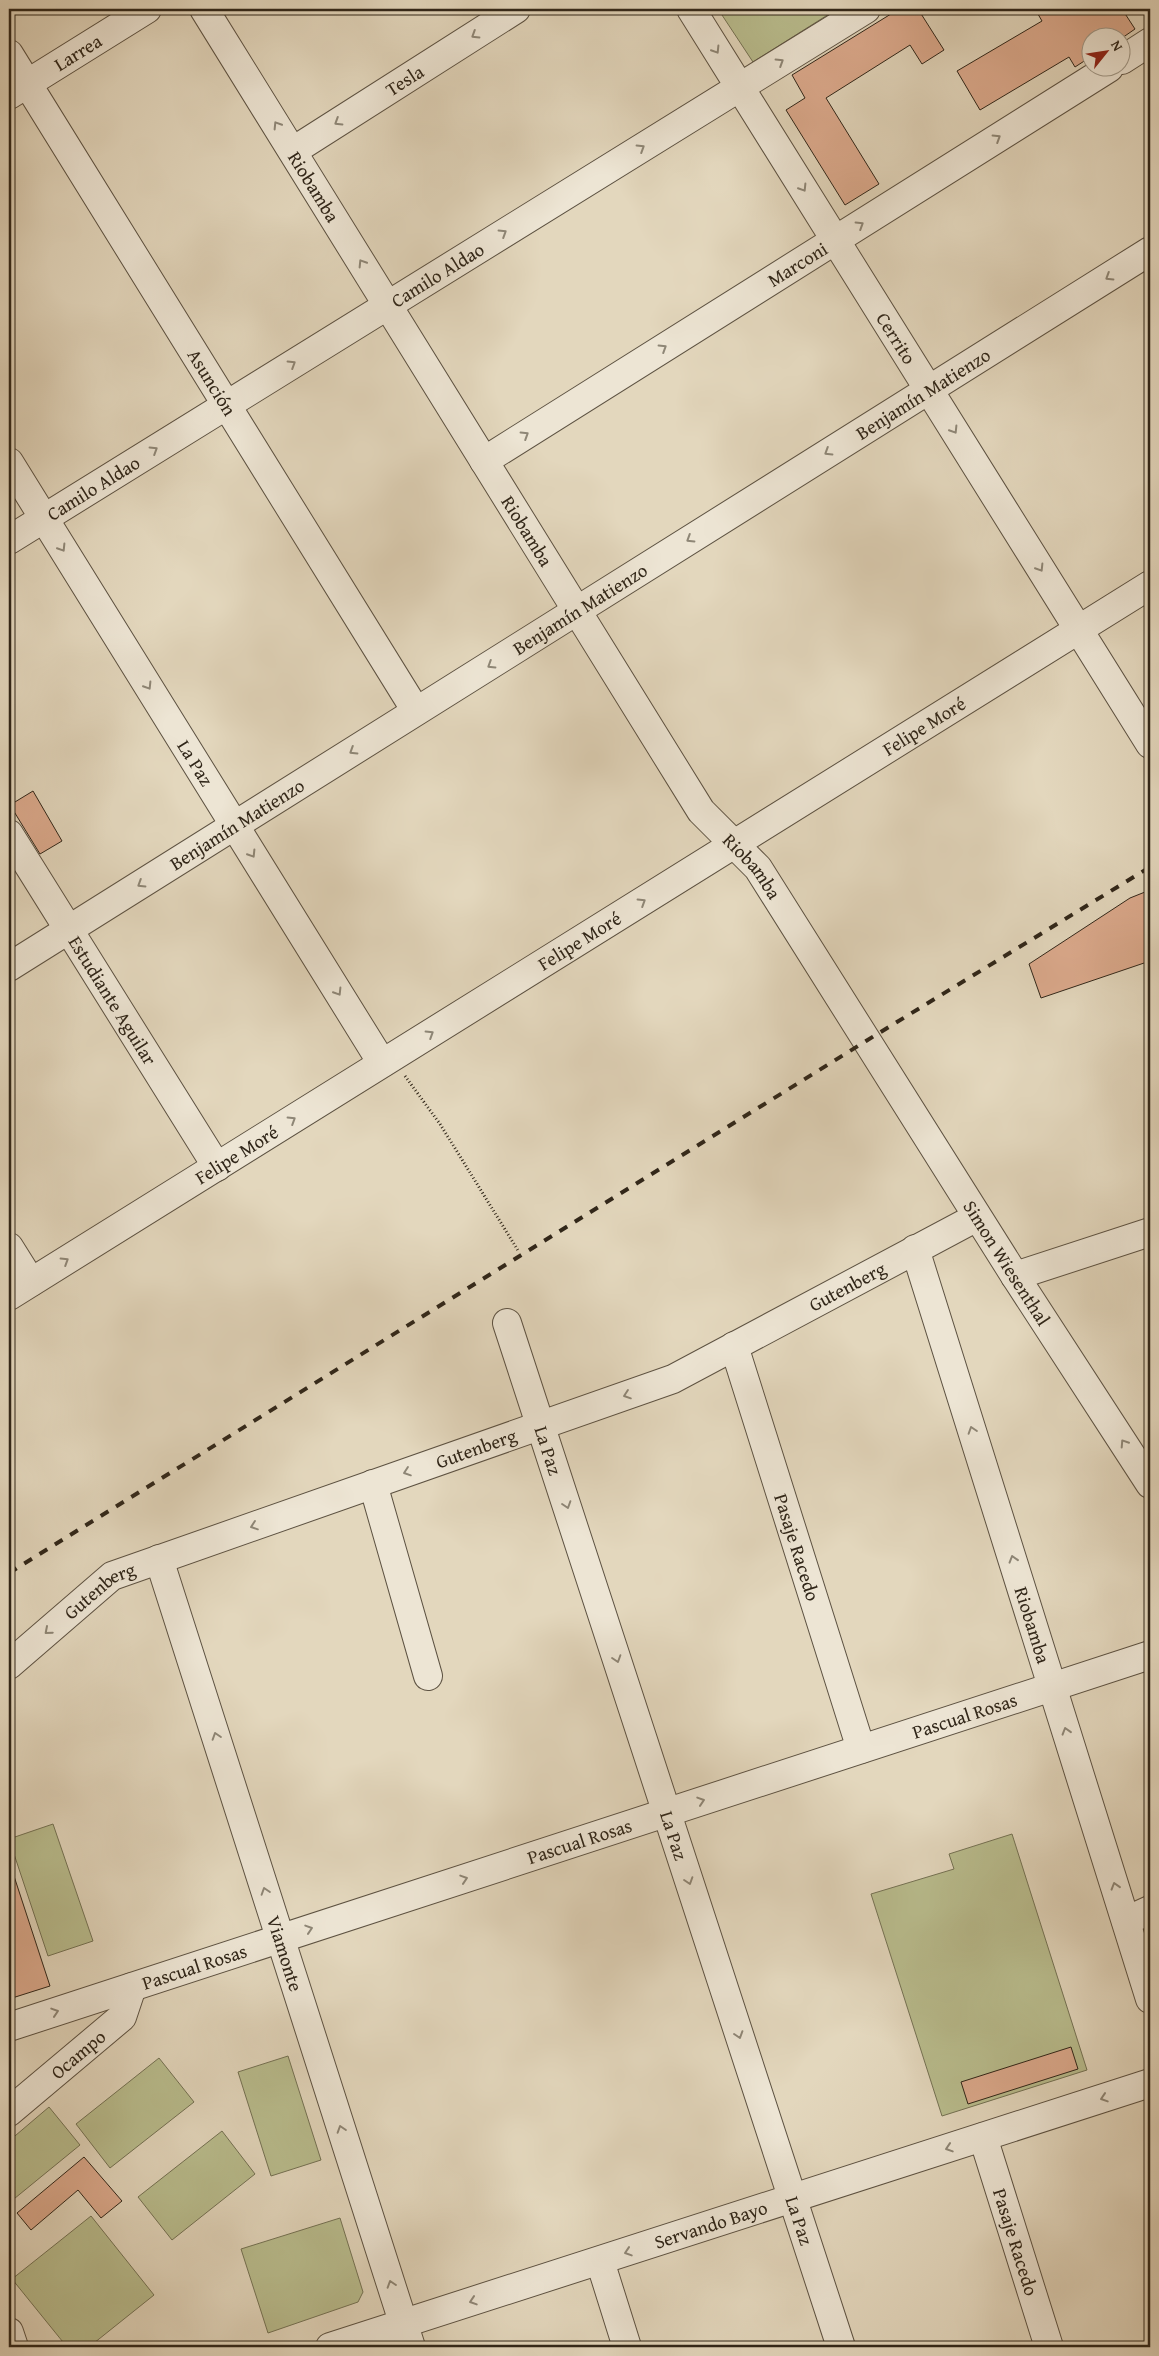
<svg xmlns="http://www.w3.org/2000/svg" width="1159" height="2356" viewBox="0 0 1159 2356" font-family="'Gentium Book Plus',serif">
	<style>
		.green { fill: #b9bd8e; stroke: #747254 }
		.building { fill: #dcaa8d; stroke: #302619 }
		.lines { fill: none; stroke-linecap: round; stroke-linejoin: round }
		.minor-casing { stroke: #5d5242; stroke-width: 30 }
		.path { stroke: #302619; stroke-width: 3; stroke-dasharray: 1 2.5; stroke-linecap: butt }
		.minor { stroke: #ede5d4; stroke-width: 28 }
		.rail { stroke: #302619; stroke-width: 4; stroke-dasharray: 9 9; stroke-linecap: butt }
		.oneway { stroke: #8e8676 }
		.labels { text-anchor: middle; stroke-width: 5; stroke-linejoin: round; paint-order: stroke }
		.street-label { font-size: 19px; fill: #302619; stroke: #ede5d4 }
	</style>
	<rect width="100%" height="100%" fill="#e3d7bd"/>
	<filter id="stains"><feTurbulence type="fractalNoise" baseFrequency=".004" numOctaves="4"/><feColorMatrix values="0 0 0 0 .2 0 0 0 0 .09 0 0 0 0 .02 0 0 0 .5 -.17"/></filter>
	<radialGradient id="worn" r=".72"><stop offset=".6" stop-color="#630" stop-opacity="0"/><stop offset="1" stop-color="#630" stop-opacity=".3"/></radialGradient>
	<path class="green" d="M718,9h119l-84,53z
		M53,1824l40,117 -45,15 -39,-117z
		M1012,1834l75,236 -145,46 -71,-222 83,-25 -5,-15z
		M288,2056l33,104 -50,16 -33,-104z
		M159,2058l35,44 -84,66 -34,-44z
		M49,2107l31,38 -71,58v-62z
		M222,2131l33,43 -83,66 -34,-43z
		M91,2216l63,79 -65,52h-22l-55,-68z
		M340,2218l23,74 -5,10 -90,31 -27,-84z"/>
	<path class="building" d="M899,9h19l26,41 -22,14 -12,-19 -84,53 53,86 -34,21 -59,-95 19,-12 -13,-23z
		M1035,9h87l13,20 -13,9h-30v18l-17,11 -6,-10 -89,53 -23,-39 85,-50z
		M33,791l29,50 -22,13 -30,-49z
		M1150,890v71l-109,37 -12,-34 101,-66z
		M12,1870l38,116 -41,13v-128z
		M1071,2047l7,22 -110,35 -7,-22z
		M84,2157l38,44 -21,17 -23,-28 -47,40 -14,-17z"/>
	<g class="lines">
		<defs>
			<g id="minor">
				<path id="s1" d="M204,9l497,802 57,57 257,408 135,208"/>
				<path id="s2" d="M691,9l459,735"/>
				<path id="s3" d="M9,54l407,657"/>
				<path d="M1122,60l28,-18"/>
				<path id="s4" d="M9,95l138,-86"/>
				<path id="s5" d="M293,151l223,-142"/>
				<path id="s6" d="M484,461l625,-393"/>
				<path id="s7" d="M9,462l373,601"/>
				<path id="s8" d="M9,540l857,-531"/>
				<path id="s9" d="M9,834l208,333"/>
				<path id="s10" d="M9,967l1141,-716"/>
				<path d="M9,1247l22,35"/>
				<path id="s11" d="M915,1249l235,750"/>
				<path d="M1015,1276l135,-44"/>
				<path id="s12" d="M9,1296l1141,-711"/>
				<path id="s13" d="M507,1323l334,1024"/>
				<path id="s14" d="M734,1346l127,403"/>
				<path d="M373,1484l55,192"/>
				<path id="s15" d="M159,1559l252,788"/>
				<path id="s16" d="M9,1665l103,-89 561,-197 304,-162"/>
				<path d="M1126,1921l24,-11"/>
				<path id="s17" d="M9,2027l1141,-372"/>
				<path id="s18" d="M9,2112l113,-95 10,-30"/>
				<path id="s19" d="M983,2137l66,210"/>
				<path d="M600,2261l27,86"/>
				<path d="M9,2332l5,15"/>
				<path id="s20" d="M330,2347l820,-264"/>
			</g>
		</defs>
		<use href="#minor" class="minor-casing"/>
		<path class="path" d="M405,1076l35,48 79,128"/>
		<use href="#minor" class="minor"/>
		<path class="rail" d="M9,1573l857,-532 284,-174"/>
	</g>
	<defs><path id="oneway-chevron" d="M-2-3.5L2.5 0L-2 3.5" fill="none" stroke-width="1.6" stroke-linecap="round" stroke-linejoin="round" transform="scale(1.25)"/></defs>
	<g class="oneway">
		<use href="#oneway-chevron" transform="translate(475 35) rotate(148)"/>
		<use href="#oneway-chevron" transform="translate(716 50) rotate(58)"/>
		<use href="#oneway-chevron" transform="translate(780 62) rotate(-32)"/>
		<use href="#oneway-chevron" transform="translate(338 122) rotate(148)"/>
		<use href="#oneway-chevron" transform="translate(277 125) rotate(-122)"/>
		<use href="#oneway-chevron" transform="translate(997 138) rotate(-32)"/>
		<use href="#oneway-chevron" transform="translate(641 148) rotate(-32)"/>
		<use href="#oneway-chevron" transform="translate(803 188) rotate(58)"/>
		<use href="#oneway-chevron" transform="translate(860 225) rotate(-32)"/>
		<use href="#oneway-chevron" transform="translate(503 233) rotate(-32)"/>
		<use href="#oneway-chevron" transform="translate(362 263) rotate(-122)"/>
		<use href="#oneway-chevron" transform="translate(1109 277) rotate(148)"/>
		<use href="#oneway-chevron" transform="translate(663 348) rotate(-32)"/>
		<use href="#oneway-chevron" transform="translate(292 364) rotate(-32)"/>
		<use href="#oneway-chevron" transform="translate(954 430) rotate(58)"/>
		<use href="#oneway-chevron" transform="translate(525 435) rotate(-32)"/>
		<use href="#oneway-chevron" transform="translate(154 450) rotate(-32)"/>
		<use href="#oneway-chevron" transform="translate(828 452) rotate(148)"/>
		<use href="#oneway-chevron" transform="translate(690 539) rotate(148)"/>
		<use href="#oneway-chevron" transform="translate(62 548) rotate(58)"/>
		<use href="#oneway-chevron" transform="translate(1040 568) rotate(58)"/>
		<use href="#oneway-chevron" transform="translate(491 665) rotate(148)"/>
		<use href="#oneway-chevron" transform="translate(148 686) rotate(58)"/>
		<use href="#oneway-chevron" transform="translate(353 751) rotate(148)"/>
		<use href="#oneway-chevron" transform="translate(252 854) rotate(58)"/>
		<use href="#oneway-chevron" transform="translate(141 884) rotate(148)"/>
		<use href="#oneway-chevron" transform="translate(642 902) rotate(-32)"/>
		<use href="#oneway-chevron" transform="translate(338 992) rotate(58)"/>
		<use href="#oneway-chevron" transform="translate(430 1034) rotate(-32)"/>
		<use href="#oneway-chevron" transform="translate(292 1120) rotate(-32)"/>
		<use href="#oneway-chevron" transform="translate(65 1261) rotate(-32)"/>
		<use href="#oneway-chevron" transform="translate(627 1395) rotate(161)"/>
		<use href="#oneway-chevron" transform="translate(972 1430) rotate(-108)"/>
		<use href="#oneway-chevron" transform="translate(1124 1443) rotate(-123)"/>
		<use href="#oneway-chevron" transform="translate(407 1472) rotate(161)"/>
		<use href="#oneway-chevron" transform="translate(567 1505) rotate(72)"/>
		<use href="#oneway-chevron" transform="translate(254 1526) rotate(161)"/>
		<use href="#oneway-chevron" transform="translate(1013 1559) rotate(-107)"/>
		<use href="#oneway-chevron" transform="translate(48 1631) rotate(139)"/>
		<use href="#oneway-chevron" transform="translate(617 1659) rotate(72)"/>
		<use href="#oneway-chevron" transform="translate(1066 1731) rotate(-107)"/>
		<use href="#oneway-chevron" transform="translate(216 1736) rotate(-108)"/>
		<use href="#oneway-chevron" transform="translate(701 1801) rotate(-18)"/>
		<use href="#oneway-chevron" transform="translate(464 1879) rotate(-18)"/>
		<use href="#oneway-chevron" transform="translate(689 1881) rotate(72)"/>
		<use href="#oneway-chevron" transform="translate(1115 1886) rotate(-107)"/>
		<use href="#oneway-chevron" transform="translate(265 1891) rotate(-108)"/>
		<use href="#oneway-chevron" transform="translate(309 1929) rotate(-18)"/>
		<use href="#oneway-chevron" transform="translate(55 2012) rotate(-18)"/>
		<use href="#oneway-chevron" transform="translate(739 2035) rotate(72)"/>
		<use href="#oneway-chevron" transform="translate(1104 2098) rotate(162)"/>
		<use href="#oneway-chevron" transform="translate(341 2129) rotate(-108)"/>
		<use href="#oneway-chevron" transform="translate(949 2148) rotate(162)"/>
		<use href="#oneway-chevron" transform="translate(628 2252) rotate(162)"/>
		<use href="#oneway-chevron" transform="translate(391 2284) rotate(-108)"/>
		<use href="#oneway-chevron" transform="translate(473 2301) rotate(162)"/>
	</g>
	<g class="labels">
		<g class="street-label">
			<text dy="7" stroke="none"><textPath href="#s4" startOffset="81">Larrea</textPath></text>
			<text dy="7" stroke="none"><textPath href="#s5" startOffset="132">Tesla</textPath></text>
			<text dy="7" stroke="none"><textPath href="#s1" startOffset="209">Riobamba</textPath></text>
			<text dy="7" stroke="none"><textPath href="#s6" startOffset="370">Marconi</textPath></text>
			<text dy="7" stroke="none"><textPath href="#s8" startOffset="504">Camilo Aldao</textPath></text>
			<text dy="7" stroke="none"><textPath href="#s2" startOffset="388">Cerrito</textPath></text>
			<text dy="7" stroke="none"><textPath href="#s3" startOffset="386">Asunción</textPath></text>
			<text dy="7" stroke="none"><textPath href="#s10" startOffset="1079">Benjamín Matienzo</textPath></text>
			<text dy="7" stroke="none"><textPath href="#s8" startOffset="99">Camilo Aldao</textPath></text>
			<text dy="7" stroke="none"><textPath href="#s1" startOffset="614">Riobamba</textPath></text>
			<text dy="7" stroke="none"><textPath href="#s10" startOffset="674">Benjamín Matienzo</textPath></text>
			<text dy="7" stroke="none"><textPath href="#s12" startOffset="1078">Felipe Moré</textPath></text>
			<text dy="7" stroke="none"><textPath href="#s7" startOffset="354">La Paz</textPath></text>
			<text dy="7" stroke="none"><textPath href="#s10" startOffset="269">Benjamín Matienzo</textPath></text>
			<text dy="7" stroke="none"><textPath href="#s1" startOffset="1019">Riobamba</textPath></text>
			<text dy="7" stroke="none"><textPath href="#s12" startOffset="672">Felipe Moré</textPath></text>
			<text dy="7" stroke="none"><textPath href="#s9" startOffset="196">Estudiante Aguilar</textPath></text>
			<text dy="7" stroke="none"><textPath href="#s12" startOffset="268">Felipe Moré</textPath></text>
			<text dy="7" stroke="none"><textPath href="#s1" startOffset="1491">Simon Wiesenthal</textPath></text>
			<text dy="7" stroke="none"><textPath href="#s16" startOffset="928">Gutenberg</textPath></text>
			<text dy="7" stroke="none"><textPath href="#s16" startOffset="522">Gutenberg</textPath></text>
			<text dy="7" stroke="none"><textPath href="#s13" startOffset="134">La Paz</textPath></text>
			<text dy="7" stroke="none"><textPath href="#s14" startOffset="211">Pasaje Racedo</textPath></text>
			<text dy="7" stroke="none"><textPath href="#s16" startOffset="118">Gutenberg</textPath></text>
			<text dy="7" stroke="none"><textPath href="#s11" startOffset="394">Riobamba</textPath></text>
			<text dy="7" stroke="none"><textPath href="#s17" startOffset="1005">Pascual Rosas</textPath></text>
			<text dy="7" stroke="none"><textPath href="#s13" startOffset="539">La Paz</textPath></text>
			<text dy="7" stroke="none"><textPath href="#s17" startOffset="600">Pascual Rosas</textPath></text>
			<text dy="7" stroke="none"><textPath href="#s15" startOffset="414">Viamonte</textPath></text>
			<text dy="7" stroke="none"><textPath href="#s17" startOffset="195">Pascual Rosas</textPath></text>
			<text dy="7" stroke="none"><textPath href="#s18" startOffset="90">Ocampo</textPath></text>
			<text dy="7" stroke="none"><textPath href="#s13" startOffset="944">La Paz</textPath></text>
			<text dy="7" stroke="none"><textPath href="#s20" startOffset="400">Servando Bayo</textPath></text>
			<text dy="7" stroke="none"><textPath href="#s19" startOffset="110">Pasaje Racedo</textPath></text>
		</g>
	</g>
	<rect width="1159" height="2356" fill="none" stroke="#e3d7bd" stroke-width="30"/>
	<rect x="10" y="10" width="1139" height="2336" fill="none" stroke="#302619" stroke-width="2.5"/>
	<rect x="15" y="15" width="1129" height="2326" fill="none" stroke="#302619"/>
	<g transform="translate(1106 52) rotate(60)"><circle r="24" fill="#ede5d4" stroke="#a19989"/>
	<path d="M0-4L9 19L0 12L-9 19Z" fill="#8f2418"/>
	<text y="-8" font-size="14" font-weight="bold" text-anchor="middle" fill="#302619">N</text>
	</g>
	<rect width="100%" height="100%" filter="url(#stains)"/>
	<rect width="100%" height="100%" fill="url(#worn)"/>
</svg>
